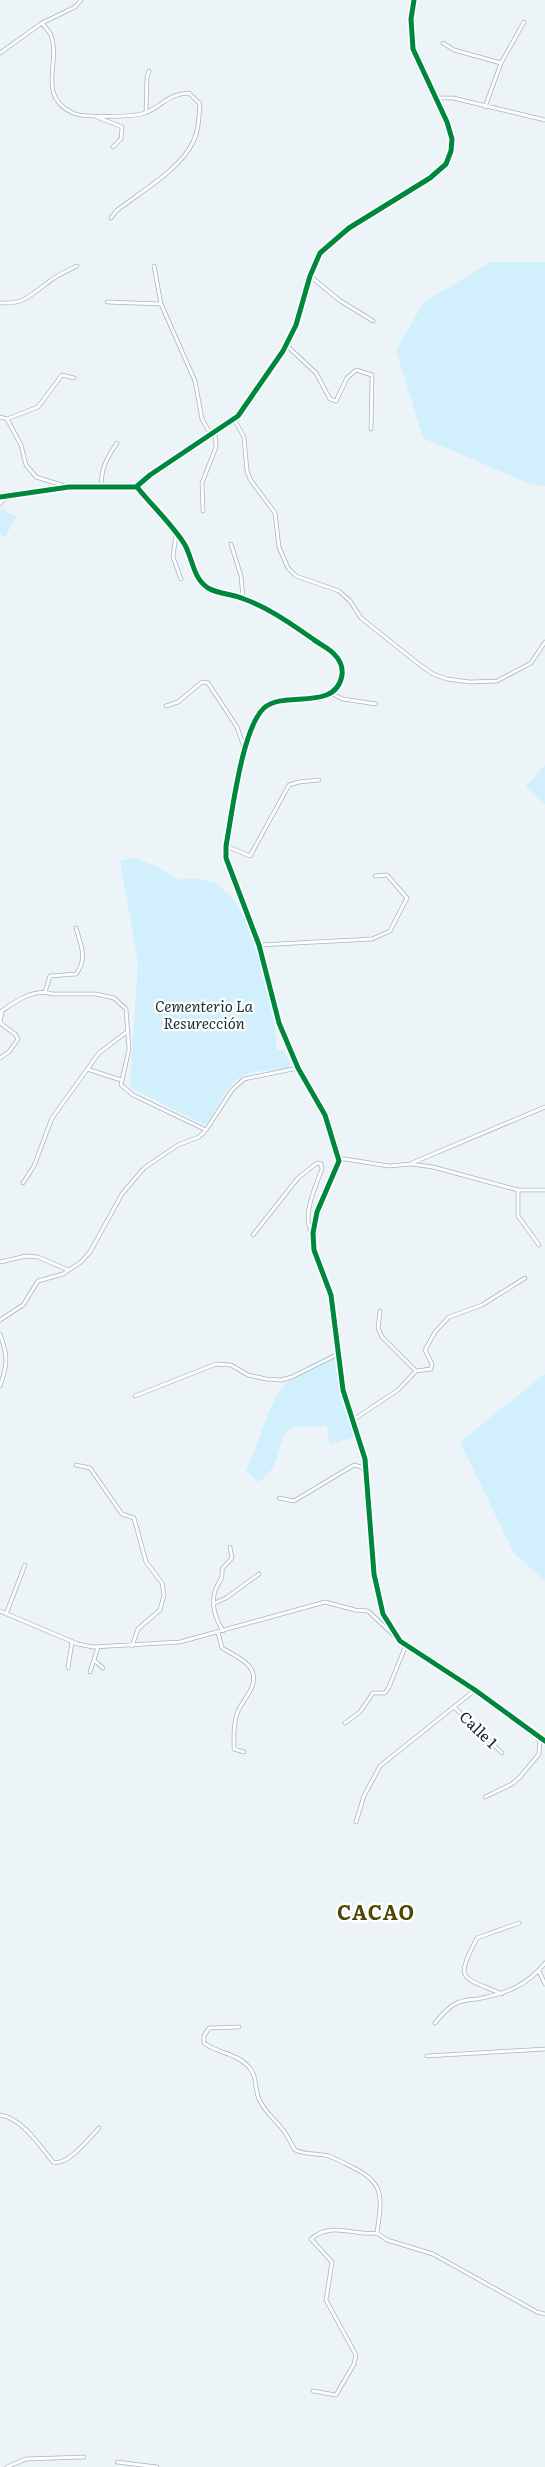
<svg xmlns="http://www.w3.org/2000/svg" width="545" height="2467" viewBox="0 0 545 2467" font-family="Literata,serif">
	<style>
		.green { fill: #d1effc }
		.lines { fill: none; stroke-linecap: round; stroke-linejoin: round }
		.minor-casing { stroke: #a9b5ba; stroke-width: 4.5 }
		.tertiary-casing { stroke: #a9b5ba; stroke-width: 5.5 }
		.minor { stroke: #fcfdfe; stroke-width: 3 }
		.tertiary { stroke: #fcfdfe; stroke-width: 4.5 }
		.cycleway-casing { stroke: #fff; stroke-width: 8 }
		.cycleway { stroke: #00873e; stroke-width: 5 }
		.labels { text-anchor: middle; stroke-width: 4.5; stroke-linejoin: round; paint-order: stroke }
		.park-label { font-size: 15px; font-style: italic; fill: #1b2f37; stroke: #fff }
		.street-label { font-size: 15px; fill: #0b1b22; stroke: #fff }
		.district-label { font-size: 20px; font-weight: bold; letter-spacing: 1px; fill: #504704; stroke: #fff }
	</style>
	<rect width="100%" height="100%" fill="#ecf4f8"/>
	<path class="green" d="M491,262h54v224l-20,-4 -102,-44 -27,-88 28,-48z
		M2,509l14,8 -11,20 -5,-3v-21z
		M545,765v40l-19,-19z
		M133,858l18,6 29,16 12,-2 22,4 18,15 14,23 26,80 5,50h7l7,14 -2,5c-12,2 -30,1 -39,4 -25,6 -30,36 -45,52l-73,-37 -2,-4 8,-122 -18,-101z
		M336,1352l3,34 17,51 -25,7 -2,-2 -2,-16 -36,1c-17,16 -8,41 -33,55l-12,-11c12,-24 21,-66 38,-85 13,-16 34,-25 52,-34z
		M545,1374v207l-31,-28 -54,-111z"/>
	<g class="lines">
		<defs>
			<path id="minor" d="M42,23c3,4 7,8 9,12 10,28 -15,61 22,78 11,5 61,4 72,0 18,-7 22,-19 44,-20l11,11c-1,12 -1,27 -7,38 -12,27 -54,51 -77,69l-5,7
				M443,43l11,7 47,13
				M0,53l42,-30 33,-16 6,-7
				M436,98h17l92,22
				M485,107l16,-44 23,-41
				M146,112l1,-34 2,-7
				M97,117l25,10 -1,12 -8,8
				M154,266l7,38
				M310,276l29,24 34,21
				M107,302l54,2 34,77 7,38 9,16
				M0,303c24,1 28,-6 46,-19 9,-8 21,-13 31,-18
				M286,345l30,28 14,26 6,2 11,-23 9,-8 16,5 -1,54
				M0,417l7,2 14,26 5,20 6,7 4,5 32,10
				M7,419l31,-12 24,-32 12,3
				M234,419l10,18 3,34 3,8 25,34 4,34 9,21 8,8 43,15 11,10 11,17 59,47 13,9 14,5 23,3 27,-1 34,-18 14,-21
				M101,488c0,-19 5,-29 16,-45
				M0,504l5,-7
				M203,511l-1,-28 14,-36 -1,-14
				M176,535l-3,22 8,22
				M231,544l10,32 2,22
				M330,693l13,6 33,5
				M166,706l12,-4 24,-20 6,1 29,44 7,20
				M226,846l24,10 39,-71 10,-3 20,-2
				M259,945l113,-6 18,-8 17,-33 -20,-23 -12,1
				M45,992l5,-16 26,-2c12,-15 5,-29 0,-46
				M0,1012c15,-10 33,-24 52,-18h44l18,4 12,11 3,40 -8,36 12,10 73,35
				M0,1058l9,-6 9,-13 -3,-5 -15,-11 2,-12
				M87,1069l34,11
				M339,1160l6,-1 44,7 22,-2 22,3 85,23h27
				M412,1163l133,-56
				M23,1183l11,-17 18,-48 47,-65 29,-22
				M518,1190v26l21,29
				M253,1235l45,-57 19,-15 4,1 1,5c-6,16 -22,51 -9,64
				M0,1262l26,-6 12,1 30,13
				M380,1311l-2,17 4,9 34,34
				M0,1320l23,-15 15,-24 25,-7 18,-12 9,-10 32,-58 22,-26 34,-23 21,-8 7,-7 26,-40 12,-11 54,-11
				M0,1334c8,23 8,29 0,52
				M135,1396l81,-32 15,1 17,10 18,4 15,1 11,-3 46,-23
				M353,1420l45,-30 18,-19 15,-2 1,-5 -7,-14 10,-18 14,-15 33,-12 43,-27
				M76,1465l14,3 32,46 12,4 12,44 16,21 2,12 -4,15 -22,19 -6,17
				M279,1498l15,3 60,-36 11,3
				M215,1603l11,-5 33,-24
				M0,1611l78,33 15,3 87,-5 145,-40 30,8 13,1 32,30
				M6,1614l19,-49
				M223,1631c-8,-13 -13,-28 -7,-43 4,-7 7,-10 6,-19l10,-11 -2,-11
				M218,1632l4,16c15,9 38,17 30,39 -3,8 -10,15 -14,24 -5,12 -4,25 -4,38l10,3
				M94,1660l9,8
				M68,1668l4,-26
				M90,1672l8,-25
				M454,1707l48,46
				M345,1723l15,-11 13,-19h12l4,-6 17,-42
				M485,1797l27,-13 8,-7 19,-23 1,-16
				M356,1822l8,-26 16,-30 95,-76
				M539,1971l6,13
				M502,1994c-42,-18 -47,-13 -25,-56l42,-15
				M435,2023c6,-7 11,-14 20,-19 6,-4 15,-4 22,-5 28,-5 50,-13 68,-36
				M239,2027l-30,1 -5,8v7c13,10 32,10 44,23 10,10 6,22 11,33 6,14 16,20 24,31 5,6 8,14 12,20 11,5 22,3 34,6 8,3 17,8 25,12 33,16 27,33 23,65
				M427,2056l118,-7
				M0,2115c22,3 40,31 53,47 14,5 36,-24 46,-34
				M313,2391l23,4 18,-31 2,-9 -30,-55 6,-38 -21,-23c20,-18 43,-3 66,-6l10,7 46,14 104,58 8,2
				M117,2462l40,5
				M7,2467l19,-8 58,-2"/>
			<path id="tertiary" d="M137,487c15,19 36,38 48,58 8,15 8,33 23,43 10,6 25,6 36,11 25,9 47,25 69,40 6,5 16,9 21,15 5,5 9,13 8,21 -6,37 -58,15 -78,33 -22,20 -32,106 -38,138v12l33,87 20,78 19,45 27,47 14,46 -22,51 -4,21 1,17 17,45 12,95 22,69 9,115 9,40 17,27 75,49 70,51
				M0,497l69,-10h67l14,-12 88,-59 45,-65 13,-26 14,-49 10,-23 29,-25 81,-50 16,-14 5,-13 1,-12 -5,-17 -34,-73 -2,-30 3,-19"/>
		</defs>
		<use href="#minor" class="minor-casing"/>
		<use href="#tertiary" class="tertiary-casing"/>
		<use href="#minor" class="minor"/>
		<use href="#tertiary" class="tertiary"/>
		<defs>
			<path id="cycleway" d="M137,487c15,19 36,38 48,58 8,15 8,33 23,43 10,6 25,6 36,11 25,9 47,25 69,40 6,5 16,9 21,15 5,5 9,13 8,21 -6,37 -58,15 -78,33 -22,20 -32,106 -38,138v12l33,87 20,78 19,45 27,47 14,46 -22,51 -4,21 1,17 17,45 12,95 22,69 9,115 9,40 17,27 75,49 70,51
				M0,497l69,-10h67l14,-12 88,-59 45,-65 13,-26 14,-49 10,-23 29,-25 81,-50 16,-14 5,-13 1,-12 -5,-17 -34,-73 -2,-30 3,-19"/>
		</defs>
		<use href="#cycleway" class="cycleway-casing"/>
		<use href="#cycleway" class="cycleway"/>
	</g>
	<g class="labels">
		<g class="park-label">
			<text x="204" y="1012">Cementerio La<tspan x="204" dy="17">Resurección</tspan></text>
		</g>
		<g class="street-label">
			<text transform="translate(478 1730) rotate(44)" y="5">Calle 1</text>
		</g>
		<g class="district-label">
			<text x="376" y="1920">CACAO</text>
		</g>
	</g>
</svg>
